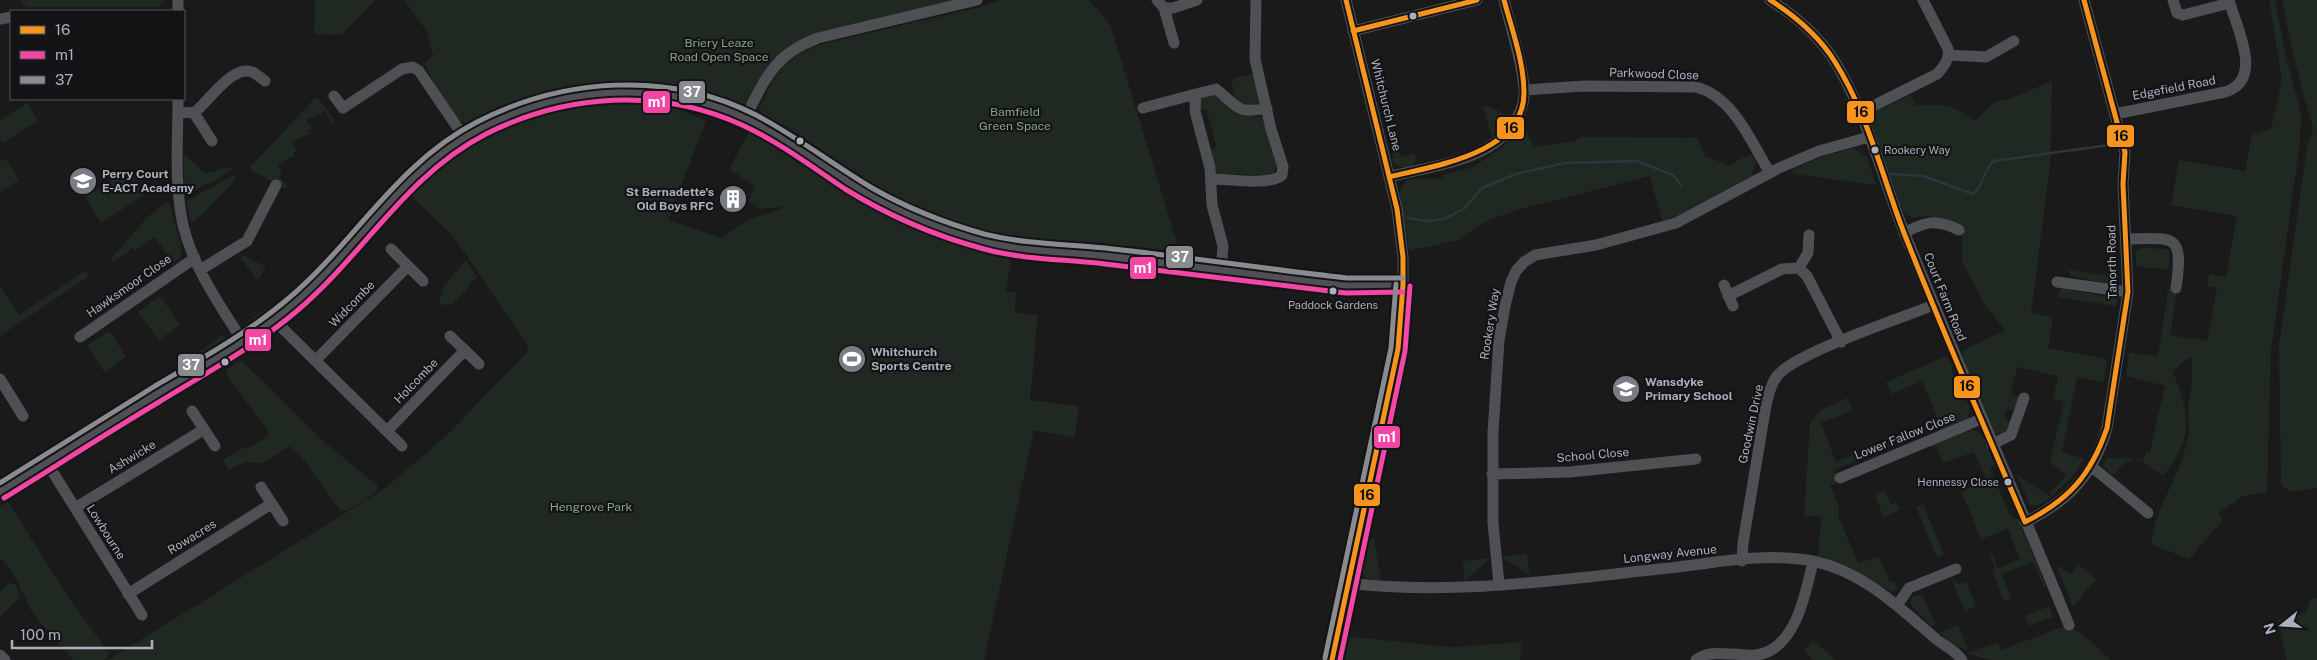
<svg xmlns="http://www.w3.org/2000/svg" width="2317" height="660" viewBox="0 0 2317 660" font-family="'Public Sans',sans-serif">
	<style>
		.green { fill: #202822 }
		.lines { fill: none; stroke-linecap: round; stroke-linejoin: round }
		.stream { stroke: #2d353d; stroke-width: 2.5 }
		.minor { stroke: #4e5054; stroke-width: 11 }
		.bus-1-casing { stroke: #141417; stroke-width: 9 }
		.bus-2-casing { stroke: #141417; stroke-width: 9 }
		.bus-3-casing { stroke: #141417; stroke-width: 9 }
		.bus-1 { stroke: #f7941e; stroke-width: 5 }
		.bus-2 { stroke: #f346a5; stroke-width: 5 }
		.bus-3 { stroke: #898b8e; stroke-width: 5 }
		.bus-dot { fill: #acb0bb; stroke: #141417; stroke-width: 2 }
		.labels { text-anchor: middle; stroke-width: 4.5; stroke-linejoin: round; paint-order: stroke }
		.bus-label { font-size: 11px; fill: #acb0bb; stroke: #141417; text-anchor: start }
		.park-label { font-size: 12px; fill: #83a686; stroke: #141417 }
		.street-label { font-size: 12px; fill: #acb0bb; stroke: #141417 }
		.poi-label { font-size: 12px; font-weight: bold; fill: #acb0bb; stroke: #141417; text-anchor: start }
		.line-badge { stroke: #141417; stroke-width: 2 }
		.badge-label { font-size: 14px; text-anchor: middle; font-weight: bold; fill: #fff }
		.pale-badge-label { font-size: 14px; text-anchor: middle; font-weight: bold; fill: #111 }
	</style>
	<rect width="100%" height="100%" fill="#1a1a1b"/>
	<path class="green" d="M20,0h146l-9,7h-130z
		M315,0h60l-33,35 -28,-1z
		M404,0h552l-155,39 -29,21 -25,43c-2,1 -4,3 -7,3 -7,2 -51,-13 -63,-16 -48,-9 -96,-5 -142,8l-1,-3 -62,28c-2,0 -5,1 -8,0 -12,-4 -34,-48 -40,-60l8,-7 5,1 -4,-2 -7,-25z
		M1001,0h88l21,24 72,235 -181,-23c-57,-12 -113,-34 -160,-68 -12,-9 -23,-21 -35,-29 -15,-11 -38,-13 -47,-30 17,-37 23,-50 63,-65l158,-37z
		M2269,0h6l12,61 14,52 -1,29 -29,208 -4,142 -24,4 -24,17 4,7 -34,39 -38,-15 6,-28 25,-55 7,-28 -1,-27 4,-22v-27l-6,2 -13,13c18,45 20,66 -10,104l-20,-14 -9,-3 -11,5 -10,11 -10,-9 4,-8c13,2 24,-1 36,2l3,-8h4l15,-66 -39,-10 3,-23 29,3 10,-64 -2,-4 11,3 -7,44 37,6 10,-53 -10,-2 2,-12 17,3 11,-61 -66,-11 8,-45 66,11 7,-36 19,-6 11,-49z
		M2282,0h35v488l-26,4 -10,-7 -2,-139 28,-199 6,-18 -19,-72z
		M1254,73l6,27 -4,5 -12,3 -9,-10 -4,-14 4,-6z
		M2052,81l-2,84 -19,148 22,4 -5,31 59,11 -3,24 -27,-6 -15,75 22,7 -12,18 -20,19 -3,-2 17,-19 -16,-13 14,-61 -11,-2 5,-23 -41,-9 -6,27 9,3 -2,9 -4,3h-8l-2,7 6,7 -3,8 -11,3 -4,-3 -23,-52 -7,-28 43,-21 -21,-26 -22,-42v-30c-9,-4 -20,-13 -30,-15 -13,-3 -17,6 -30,-7l-31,-87 5,-12 34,-16 5,10c29,0 35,-3 59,16l21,-19 15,-3z
		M1216,95l23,20 24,2 15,49 -6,9 -50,-1 -6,-3 -6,-21 7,-2 -11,-39 -7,2v-8l6,-7z
		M318,98l17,23 -3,2 -7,-12 -19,9 6,8 -4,3 2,2 -18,10 5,8 -4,2 2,2 -18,9 5,8 -3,3 8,11 -2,2 -33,-17 -3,-3 9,-9 56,-60z
		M617,99l41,2 48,20 -38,99 53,18 27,-18 37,-13 -25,2 -12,-8 7,-15 -26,-17 21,-39 16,8c43,27 85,60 133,82 36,16 74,27 113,34l-6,37 10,1 -1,21 23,2 -8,85 49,6 -4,32 -41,-8 -50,230h-876l276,-171 62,-53 82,-85 -1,-7 -74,-108c-8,-9 -41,-36 -42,-43 45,-62 134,-89 206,-94z
		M27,103l11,18 -35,22 -3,-4v-19z
		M1483,105l26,10 -13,20 -5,1z
		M1393,126l8,31 13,-4 2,7 -4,6c-9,2 -16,2 -21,-7l3,-1 -9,-30z
		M1518,128l10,6 6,13 41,-6 5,-4 117,1 8,18 24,9 22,-11 5,7 -5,16 -71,38 -18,6 -12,-45 -133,34 -31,11 -28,19 -49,11 -9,-54v-6l7,-11c13,-3 23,1 35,-2v-3l31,-8 31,-21z
		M1853,148l13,8 11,29 -84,-11 -1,-4 29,-13z
		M184,154l21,19 32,-7 -21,14 -28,13 -4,-12z
		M5,158l14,22 -19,12v-31z
		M129,170l15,25 -43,28 -16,-26z
		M234,175l1,5 -31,33 -13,10 -5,-22z
		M169,202l13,48 -2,7 -7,6 -18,-26 -20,14 -2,-3 -20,14 -2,-4c20,-19 33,-44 58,-56z
		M2113,234l3,2 2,43 -2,3 -11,1 -34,-7 -3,-6 39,6z
		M2148,248l17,1 5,3 -2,18 -32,-4v-14l3,-3z
		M243,255l23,12 -7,12h-3l-15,-21z
		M466,260l11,17 -24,27 -12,1 -2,-3 4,-15z
		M85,271l4,5 -89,60v-50l19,29z
		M2071,287l3,4 31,5 8,-2 5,4 -2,8 -57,-9 1,-8z
		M290,296l2,3 -33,25 -5,2 -1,-9z
		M158,297h3l19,28 -21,15 -21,-28z
		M108,332l4,2 14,23 -21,16 -18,-28z
		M222,335l5,4 -7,10 -40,24 -2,-5z
		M1947,356l6,9 -2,4 13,31 4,2 2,8 -3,10 -23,10 -4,-1 2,-2 -1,-2 -107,45 5,12 -9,4 9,20 -1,10 20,47 21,-6 11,25 4,-1 4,8 -6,3 -53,-30 -21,-6 3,-39 -17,-1 6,-92 10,-14 28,-12 5,12 -32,13 15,39 102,-42 -16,-39 -31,13 -5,-12z
		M242,361l80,79 56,46 -2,6c-9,5 -26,21 -36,18l-40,-55 -10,-9 -27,17 -18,-1 -16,8 -6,-10 21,-13 3,2 21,-13 -1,-6 -40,-55v-5l10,-8z
		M1968,429c18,1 21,21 27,36l-5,4 20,46 8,4 27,64 -1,5 -11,-26 -31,12 9,25 -7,2 -12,-31 3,-2 -9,-27 12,27 22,-9 -12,-30 -27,10 -20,-48 26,-10 -13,-29 -31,11 -7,-17 -8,1z
		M2017,475l34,22 -13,8 -8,1z
		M1885,490l6,14 5,-2 4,8 -17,7 -8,-23z
		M8,502l63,99 38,52 -1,5 -5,2h-30l-40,-46 -21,-43 -12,-13v-52z
		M1923,504l21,51 -7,3 -21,-51z
		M1374,538l7,42 -1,1 -14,-3 -6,-7 5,-32z
		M1527,554l3,21 -29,-18z
		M1489,558v1l-24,22 -2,-20z
		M2078,564l18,15 -23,28 -17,-42 14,9z
		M1951,578l8,6 7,-2 10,24 -11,5z
		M9,583l7,1 4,13 -20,20v-25z
		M1922,594l14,30 -5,2 -20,-21v-8z
		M2317,598v62h-30l-9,-40 27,-6 6,-15z
		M2049,606l4,11 -24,9 -4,-10z
		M1958,625l11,25 -11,-3 -19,-14z
		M2069,625l19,14 23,21h-121l-23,-7 31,-11 3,8z
		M1343,636l108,11 71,-5 -2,18h-183z
		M1813,640l23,20h-23l-9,-10z"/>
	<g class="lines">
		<path class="stream" d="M1891,174l32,2 50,18c10,-7 10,-24 21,-33l122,-17
			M1408,218l20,3 16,-2 20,-10 18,-21 34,-14 49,-11 72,-2 36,14 8,10"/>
		<path class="minor" d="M1157,0l7,8h9l24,-8
			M1770,0c29,18 55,42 71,72 30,54 44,116 68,172 52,127 108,253 160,381
			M2173,0l4,13 6,2 47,-12
			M1164,8l10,35
			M178,11v-11
			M0,19l11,-2
			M1353,31l124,-31
			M1949,55l37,2 28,-16
			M1524,90l61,-4 111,1c38,10 55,55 74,86
			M334,96l9,12 59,-39 11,-2 6,4 45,66
			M178,99c0,42 -4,84 5,126 10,42 36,79 59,115
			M1143,108l53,-14
			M178,112l16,1c14,-11 39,-49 58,-41 5,2 9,6 13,9
			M1861,112l76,-38c7,-7 13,-15 11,-25l-25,-49
			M194,113l18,28
			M2115,114l110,-22c40,-12 11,-65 4,-92
			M745,118c21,-40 28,-63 73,-80l159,-38
			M1389,177c44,-12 104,-15 128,-59 5,-9 8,-18 7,-29 -2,-29 -13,-60 -20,-89
			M1212,179c16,0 59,7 70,-4l1,-8 -12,-38 -16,-70 1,-59
			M1904,233c22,-12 33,-14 55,-3
			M2126,239c49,-1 58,-6 50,49
			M391,249l32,32
			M1799,268l9,-15 1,-18
			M200,270l47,-29 29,-56
			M1221,271l2,-25 -11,-41 -2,-37 -15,-57 1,-17 20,-5c22,17 20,26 51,19
			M2057,282l71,10
			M1724,285l9,21
			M1728,296l54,-27 17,-1 8,8 34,66
			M274,320l128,126
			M450,336l29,28
			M80,337l115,-79
			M316,360l92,-94
			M0,379l23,37
			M192,411l23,35
			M387,431l78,-81
			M1992,444l19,-9 13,-37
			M47,463l95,152
			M2091,466l57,47
			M1492,474l78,-2 126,-13
			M1840,478l141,-59
			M261,487l22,34
			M0,492c52,-32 103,-65 155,-97 48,-29 97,-56 140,-92 59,-50 106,-133 175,-169 24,-13 50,-25 77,-32 64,-17 141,-12 201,17 48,24 89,59 136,84 35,19 76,33 114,42 35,8 72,7 107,11 80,10 161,21 242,30l56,-1
			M75,508l128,-78
			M2025,522c43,-20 69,-48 82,-94l21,-136 -5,-108 2,-32 -41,-152
			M1742,561l1,-18 23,-138c3,-10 4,-20 11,-29 18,-23 124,-58 157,-71
			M1348,583c107,13 215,-4 321,-15 46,-5 97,-16 144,-7 49,10 86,46 123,78 9,7 20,12 26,21
			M1499,584l-6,-61v-91l6,-92 6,-34 6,-24 5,-11 8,-9 11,-7 61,-10 80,-22 103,-55 40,-17 50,-14
			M128,594l143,-90
			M1898,604l11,-16 47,-19
			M0,655l5,5
			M1332,660l66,-311 5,-64v-28l-6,-48 -51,-209
			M1696,660c12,-9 23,-6 37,-6 8,0 16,2 23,1 40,-5 50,-63 57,-94"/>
		<defs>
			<path id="bus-1" d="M1770,0c25,16 49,36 65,62 33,52 47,114 69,171 38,97 80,193 121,289
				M1353,31l124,-31
				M1389,177c44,-11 135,-23 135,-84 0,-31 -12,-63 -20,-93
				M2025,522c44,-22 66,-47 82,-94l21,-136 -5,-108 2,-32 -41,-152
				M1332,660l66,-311 5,-64v-28l-6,-48 -51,-209"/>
			<path id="bus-2" d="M4,498c52,-32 103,-65 155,-96 47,-29 97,-56 139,-92 66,-56 108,-135 188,-176 79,-40 174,-47 256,-9 37,17 70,42 103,64 44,27 90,47 139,60 40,11 80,10 121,15 80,9 161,20 241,29l57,-1
				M1340,660l65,-309 5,-65"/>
			<path id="bus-3" d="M0,483c52,-32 103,-65 155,-97 46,-27 93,-53 134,-88 66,-56 108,-135 188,-176 85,-44 192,-52 279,-7 40,21 76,49 116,73 35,20 73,35 112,46 40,10 81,10 121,14 81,9 162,21 242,30h56
				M1325,658l66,-310 5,-64"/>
		</defs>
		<use href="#bus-1" class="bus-1-casing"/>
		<use href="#bus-2" class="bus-2-casing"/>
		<use href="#bus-3" class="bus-3-casing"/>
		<use href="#bus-1" class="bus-1"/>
		<use href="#bus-2" class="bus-2"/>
		<use href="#bus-3" class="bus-3"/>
	</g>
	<defs>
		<symbol id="school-disc" viewBox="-11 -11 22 22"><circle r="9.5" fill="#797c83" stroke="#141417"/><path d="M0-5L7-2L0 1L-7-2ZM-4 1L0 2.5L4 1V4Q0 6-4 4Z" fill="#fff"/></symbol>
		<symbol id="building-disc" viewBox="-11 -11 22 22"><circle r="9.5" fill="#797c83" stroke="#141417"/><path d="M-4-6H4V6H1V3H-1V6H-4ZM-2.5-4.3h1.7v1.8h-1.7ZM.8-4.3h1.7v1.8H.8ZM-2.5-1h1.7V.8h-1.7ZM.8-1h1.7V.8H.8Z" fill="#fff"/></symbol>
		<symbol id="stadium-disc" viewBox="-11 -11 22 22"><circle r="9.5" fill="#797c83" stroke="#141417"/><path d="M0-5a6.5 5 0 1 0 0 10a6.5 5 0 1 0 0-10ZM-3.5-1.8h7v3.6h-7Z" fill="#fff"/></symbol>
	</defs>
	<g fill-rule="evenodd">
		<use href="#school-disc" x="67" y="165" width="32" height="32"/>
		<use href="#building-disc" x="717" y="183" width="32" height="32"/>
		<use href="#stadium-disc" x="836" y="343" width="32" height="32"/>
		<use href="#school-disc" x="1610" y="373" width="32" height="32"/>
	</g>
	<g class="bus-dot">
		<circle cx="1413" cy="16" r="4.5"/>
		<circle cx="800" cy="141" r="4.5"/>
		<circle cx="1875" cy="150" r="4.5"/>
		<circle cx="1333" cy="291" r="4.5"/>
		<circle cx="225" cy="362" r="4.5"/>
		<circle cx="2008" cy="482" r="4.5"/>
	</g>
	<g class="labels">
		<g class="bus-label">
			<text x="1884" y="154">Rookery Way</text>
			<text x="1333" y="309" text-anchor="middle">Paddock Gardens</text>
			<text x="1999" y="486" text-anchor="end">Hennessy Close</text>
		</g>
		<g class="park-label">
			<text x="719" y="47">Briery Leaze<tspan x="719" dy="14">Road Open Space</tspan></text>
			<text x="1015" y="116">Bamfield<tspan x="1015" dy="14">Green Space</tspan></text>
			<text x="591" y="511">Hengrove Park</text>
		</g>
		<g class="street-label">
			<text transform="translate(1654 74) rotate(2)" y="4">Parkwood Close</text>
			<text transform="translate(2174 88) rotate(-11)" y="4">Edgefield Road</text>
			<text transform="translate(1386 105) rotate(76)" y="4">Whitchurch Lane</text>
			<text transform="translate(2112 262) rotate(-91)" y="4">Tanorth Road</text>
			<text transform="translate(129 286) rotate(-35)" y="4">Hawksmoor Close</text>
			<text transform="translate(1945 297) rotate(68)" y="4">Court Farm Road</text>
			<text transform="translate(352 304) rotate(-46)" y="4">Widcombe</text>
			<text transform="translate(1490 324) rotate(-81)" y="4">Rookery Way</text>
			<text transform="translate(416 381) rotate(-46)" y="4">Holcombe</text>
			<text transform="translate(1751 424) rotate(-78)" y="4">Goodwin Drive</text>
			<text transform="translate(1905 436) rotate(-22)" y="4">Lower Fallow Close</text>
			<text transform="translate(1593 455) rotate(-5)" y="4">School Close</text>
			<text transform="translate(132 457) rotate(-31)" y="4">Ashwicke</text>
			<text transform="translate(106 532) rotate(58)" y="4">Lowbourne</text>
			<text transform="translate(192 537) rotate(-32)" y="4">Rowacres</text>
			<text transform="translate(1670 554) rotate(-6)" y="4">Longway Avenue</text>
		</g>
		<g class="poi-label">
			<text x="102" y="178">Perry Court<tspan x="102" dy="14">E-ACT Academy</tspan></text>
			<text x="714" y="196" text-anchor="end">St Bernadette's<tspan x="714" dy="14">Old Boys RFC</tspan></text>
			<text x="871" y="356">Whitchurch<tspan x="871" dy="14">Sports Centre</tspan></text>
			<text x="1645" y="386">Wansdyke<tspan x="1645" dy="14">Primary School</tspan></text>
		</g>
	</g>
	<g class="line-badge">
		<rect x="678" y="80" width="28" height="24" rx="5" fill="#898b8e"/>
		<rect x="642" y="90" width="29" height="24" rx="5" fill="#f346a5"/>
		<rect x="1846" y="100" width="29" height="24" rx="5" fill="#f7941e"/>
		<rect x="1496" y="116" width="29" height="24" rx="5" fill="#f7941e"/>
		<rect x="2106" y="124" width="29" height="24" rx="5" fill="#f7941e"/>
		<rect x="1165" y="245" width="29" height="24" rx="5" fill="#898b8e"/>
		<rect x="1129" y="256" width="28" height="24" rx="5" fill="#f346a5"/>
		<rect x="244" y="328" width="28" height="24" rx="5" fill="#f346a5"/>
		<rect x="177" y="353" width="28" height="24" rx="5" fill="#898b8e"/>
		<rect x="1953" y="375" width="28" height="24" rx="5" fill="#f7941e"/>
		<rect x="1373" y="425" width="28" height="24" rx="5" fill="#f346a5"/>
		<rect x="1353" y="483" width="28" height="24" rx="5" fill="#f7941e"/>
	</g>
	<g class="badge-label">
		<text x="692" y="97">37</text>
		<text x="657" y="107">m1</text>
		<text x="1180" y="262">37</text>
		<text x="1143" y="273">m1</text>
		<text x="258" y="345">m1</text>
		<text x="191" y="370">37</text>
		<text x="1387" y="442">m1</text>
	</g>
	<g class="pale-badge-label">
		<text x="1861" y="117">16</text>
		<text x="1511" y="133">16</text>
		<text x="2121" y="141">16</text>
		<text x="1967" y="391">16</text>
		<text x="1367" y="500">16</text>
	</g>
	<rect x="10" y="10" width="175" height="90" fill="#141417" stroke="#515259"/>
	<rect x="20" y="26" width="25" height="8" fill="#f7941e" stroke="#515259"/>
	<text x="55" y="35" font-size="15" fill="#acb0bb">16</text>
	<rect x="20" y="51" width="25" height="8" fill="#f346a5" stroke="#515259"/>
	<text x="55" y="60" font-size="15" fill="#acb0bb">m1</text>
	<rect x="20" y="76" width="25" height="8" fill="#898b8e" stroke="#515259"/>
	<text x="55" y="85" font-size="15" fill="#acb0bb">37</text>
	<g transform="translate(2282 625) rotate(253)" stroke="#141417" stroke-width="4" paint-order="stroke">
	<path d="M0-4L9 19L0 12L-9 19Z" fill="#acb0bb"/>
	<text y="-8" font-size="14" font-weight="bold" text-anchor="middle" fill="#acb0bb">N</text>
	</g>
	<path d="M12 640v8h140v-8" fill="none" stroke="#acb0bb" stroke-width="2.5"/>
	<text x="20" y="640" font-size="15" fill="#acb0bb" stroke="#141417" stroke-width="4" paint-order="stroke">100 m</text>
</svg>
